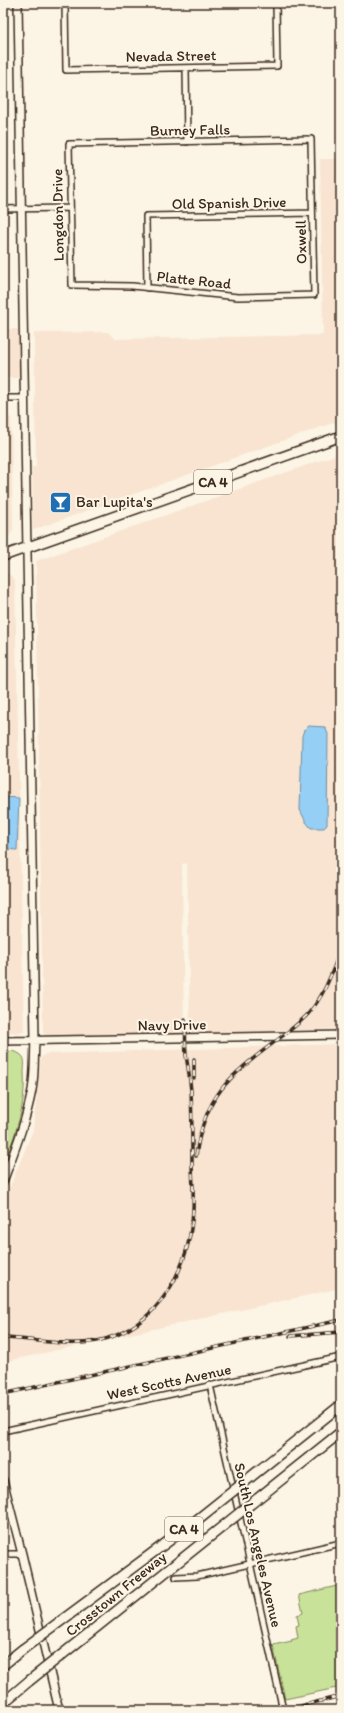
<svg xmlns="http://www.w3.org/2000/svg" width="344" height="1713" viewBox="0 0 344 1713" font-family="Itim,sans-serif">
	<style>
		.built { fill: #f8e4d1 }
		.green { fill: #c9e299; stroke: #82865c }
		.water { fill: #95cff5; stroke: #718d9f }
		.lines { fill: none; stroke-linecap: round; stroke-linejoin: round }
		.street-casing { stroke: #3b2a1e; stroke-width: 8 }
		.secondary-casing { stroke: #3b2a1e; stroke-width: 10 }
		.highway-casing { stroke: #3b2a1e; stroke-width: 12 }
		.street { stroke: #fcf5e5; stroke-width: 5 }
		.secondary { stroke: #fcf5e5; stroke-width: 7 }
		.highway { stroke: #fcf5e5; stroke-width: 9 }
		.rail-casing { stroke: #3b2a1e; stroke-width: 3.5 }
		.rail { stroke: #fcf5e5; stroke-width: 2; stroke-dasharray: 6; stroke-linecap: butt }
		.highway-bridge-casing { stroke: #3b2a1e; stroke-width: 12; stroke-linecap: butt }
		.highway-bridge { stroke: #fcf5e5; stroke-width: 9 }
		.labels { text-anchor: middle; stroke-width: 4; stroke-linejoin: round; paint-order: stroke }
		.shield { fill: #fcf5e5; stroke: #75675a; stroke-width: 1 }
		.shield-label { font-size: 14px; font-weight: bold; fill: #3b2a1e }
		.street-label { font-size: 15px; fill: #3b2a1e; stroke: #fcf5e5 }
		.poi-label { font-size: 15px; fill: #3b2a1e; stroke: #fcf5e5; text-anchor: start }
	</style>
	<rect width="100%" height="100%" fill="#fcf5e5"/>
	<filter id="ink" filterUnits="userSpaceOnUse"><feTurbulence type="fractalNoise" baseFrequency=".025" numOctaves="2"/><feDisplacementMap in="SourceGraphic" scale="8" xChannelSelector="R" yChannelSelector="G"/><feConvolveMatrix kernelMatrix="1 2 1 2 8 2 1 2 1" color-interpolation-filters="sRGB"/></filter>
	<g filter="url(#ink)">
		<path class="built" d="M3,3h3l2,106h-5z
			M320,159h21v261l-308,110 -1,-63h4l-2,-134 74,-1 7,7 208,-4z
			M3,329h15l1,49h-16z
			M3,412l8,6 2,113 -4,5 -6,2z
			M341,453v576l-151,4 -3,-170 -5,1 2,169 -138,3 -3,-4 -7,-471z
			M7,572l8,8 9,452 -21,1v-459z
			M341,1044v244l-338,74v-158l30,-74 8,-72 4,-4z"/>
		<path class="green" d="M3,1051c5,0 14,0 18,4 5,3 3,12 3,17 2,33 -8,63 -21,92z
			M341,1585v102l-56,12 -12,-54 19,-4 -1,-1 7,-2 -2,-12 3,-1 -2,-10 6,-2 -4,-18z"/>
		<path class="water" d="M309,726l16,1 3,7 -1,91 -3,3h-13l-5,-6 -6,-12 2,-74 2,-6z
			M3,797l16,1 -2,52 -14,-1z"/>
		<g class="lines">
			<defs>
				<path id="street" d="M65,3l1,67 211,-4 -1,-63
					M186,68l1,74
					M311,139l3,156 -76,2 -106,-11 -60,-1 -3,-141z
					M3,209l67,-1
					M147,288l-1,-72 166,-3
					M3,398h21
					M210,1385l73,325
					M3,1431l338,-74
					M3,1554h19
					M176,1577l21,-1 144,-33"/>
				<path id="secondary" d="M3,1041l338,-6
					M3,1182c11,-30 23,-60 29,-92 3,-16 2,-33 3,-49l-17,-1038
					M3,1480l19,74 37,156"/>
				<path id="highway" d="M3,556l338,-120
					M3,1665l20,-16
					M3,1703l26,-22"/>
			</defs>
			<use href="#street" class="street-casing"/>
			<use href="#secondary" class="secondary-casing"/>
			<use href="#highway" class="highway-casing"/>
			<use href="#street" class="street"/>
			<use href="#secondary" class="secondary"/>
			<use href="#highway" class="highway"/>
			<defs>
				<path id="rail" d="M194,1059v19
					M196,1156c8,-61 34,-80 80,-115 11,-9 23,-17 32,-27 17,-19 24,-42 33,-65
					M290,1336l51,-4
					M3,1338c31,1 63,9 94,3 62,-13 93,-73 96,-132 1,-16 -1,-32 -1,-48 0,-23 0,-47 -1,-70 -1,-12 -3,-24 -5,-36 -1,-12 0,-24 -1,-36
					M3,1394l338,-74
					M284,1710l57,-14"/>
			</defs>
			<use href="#rail" class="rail-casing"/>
			<use href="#rail" class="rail"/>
			<defs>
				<path id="highway-bridge" d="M23,1649l170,-126 148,-118
					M29,1681l312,-249"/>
			</defs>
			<use href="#highway-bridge" class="highway-bridge-casing"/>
			<use href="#highway-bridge" class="highway-bridge"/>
		</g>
	</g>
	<defs>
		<symbol id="bar-square" viewBox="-11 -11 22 22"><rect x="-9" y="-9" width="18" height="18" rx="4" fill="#1f6fb2" stroke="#fcf5e5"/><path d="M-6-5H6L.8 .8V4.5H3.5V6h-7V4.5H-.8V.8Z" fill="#fff"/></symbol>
	</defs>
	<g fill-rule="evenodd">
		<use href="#bar-square" x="48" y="490" width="25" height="25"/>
	</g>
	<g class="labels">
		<g class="shield">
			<rect x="194" y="470" width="38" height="24" rx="3"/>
			<rect x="165" y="1517" width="38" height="24" rx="3"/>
		</g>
		<g class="shield-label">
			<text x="213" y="487">CA 4</text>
			<text x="184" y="1534">CA 4</text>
		</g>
		<g class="street-label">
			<text transform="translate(171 56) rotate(-1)" y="5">Nevada Street</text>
			<text transform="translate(190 130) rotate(-1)" y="5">Burney Falls</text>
			<text transform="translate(229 203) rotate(-1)" y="5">Old Spanish Drive</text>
			<text transform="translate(58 215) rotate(-91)" y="5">Longdon Drive</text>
			<text transform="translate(301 242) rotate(-91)" y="5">Oxwell</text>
			<text transform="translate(194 280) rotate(6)" y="5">Platte Road</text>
			<text transform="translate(172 1025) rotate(-1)" y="5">Navy Drive</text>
			<text transform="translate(169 1382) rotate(-12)" y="5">West Scotts Avenue</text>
			<text transform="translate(258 1545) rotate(77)" y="5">South Los Angeles Avenue</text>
			<text transform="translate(116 1594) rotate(-39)" y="5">Crosstown Freeway</text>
		</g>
		<g class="poi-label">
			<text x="76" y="507">Bar Lupita's</text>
		</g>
	</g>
	<rect width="344" height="1713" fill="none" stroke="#fcf5e5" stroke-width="16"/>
	<rect x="8" y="8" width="328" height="1697" fill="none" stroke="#3b2a1e" stroke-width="1.5" filter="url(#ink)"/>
</svg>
